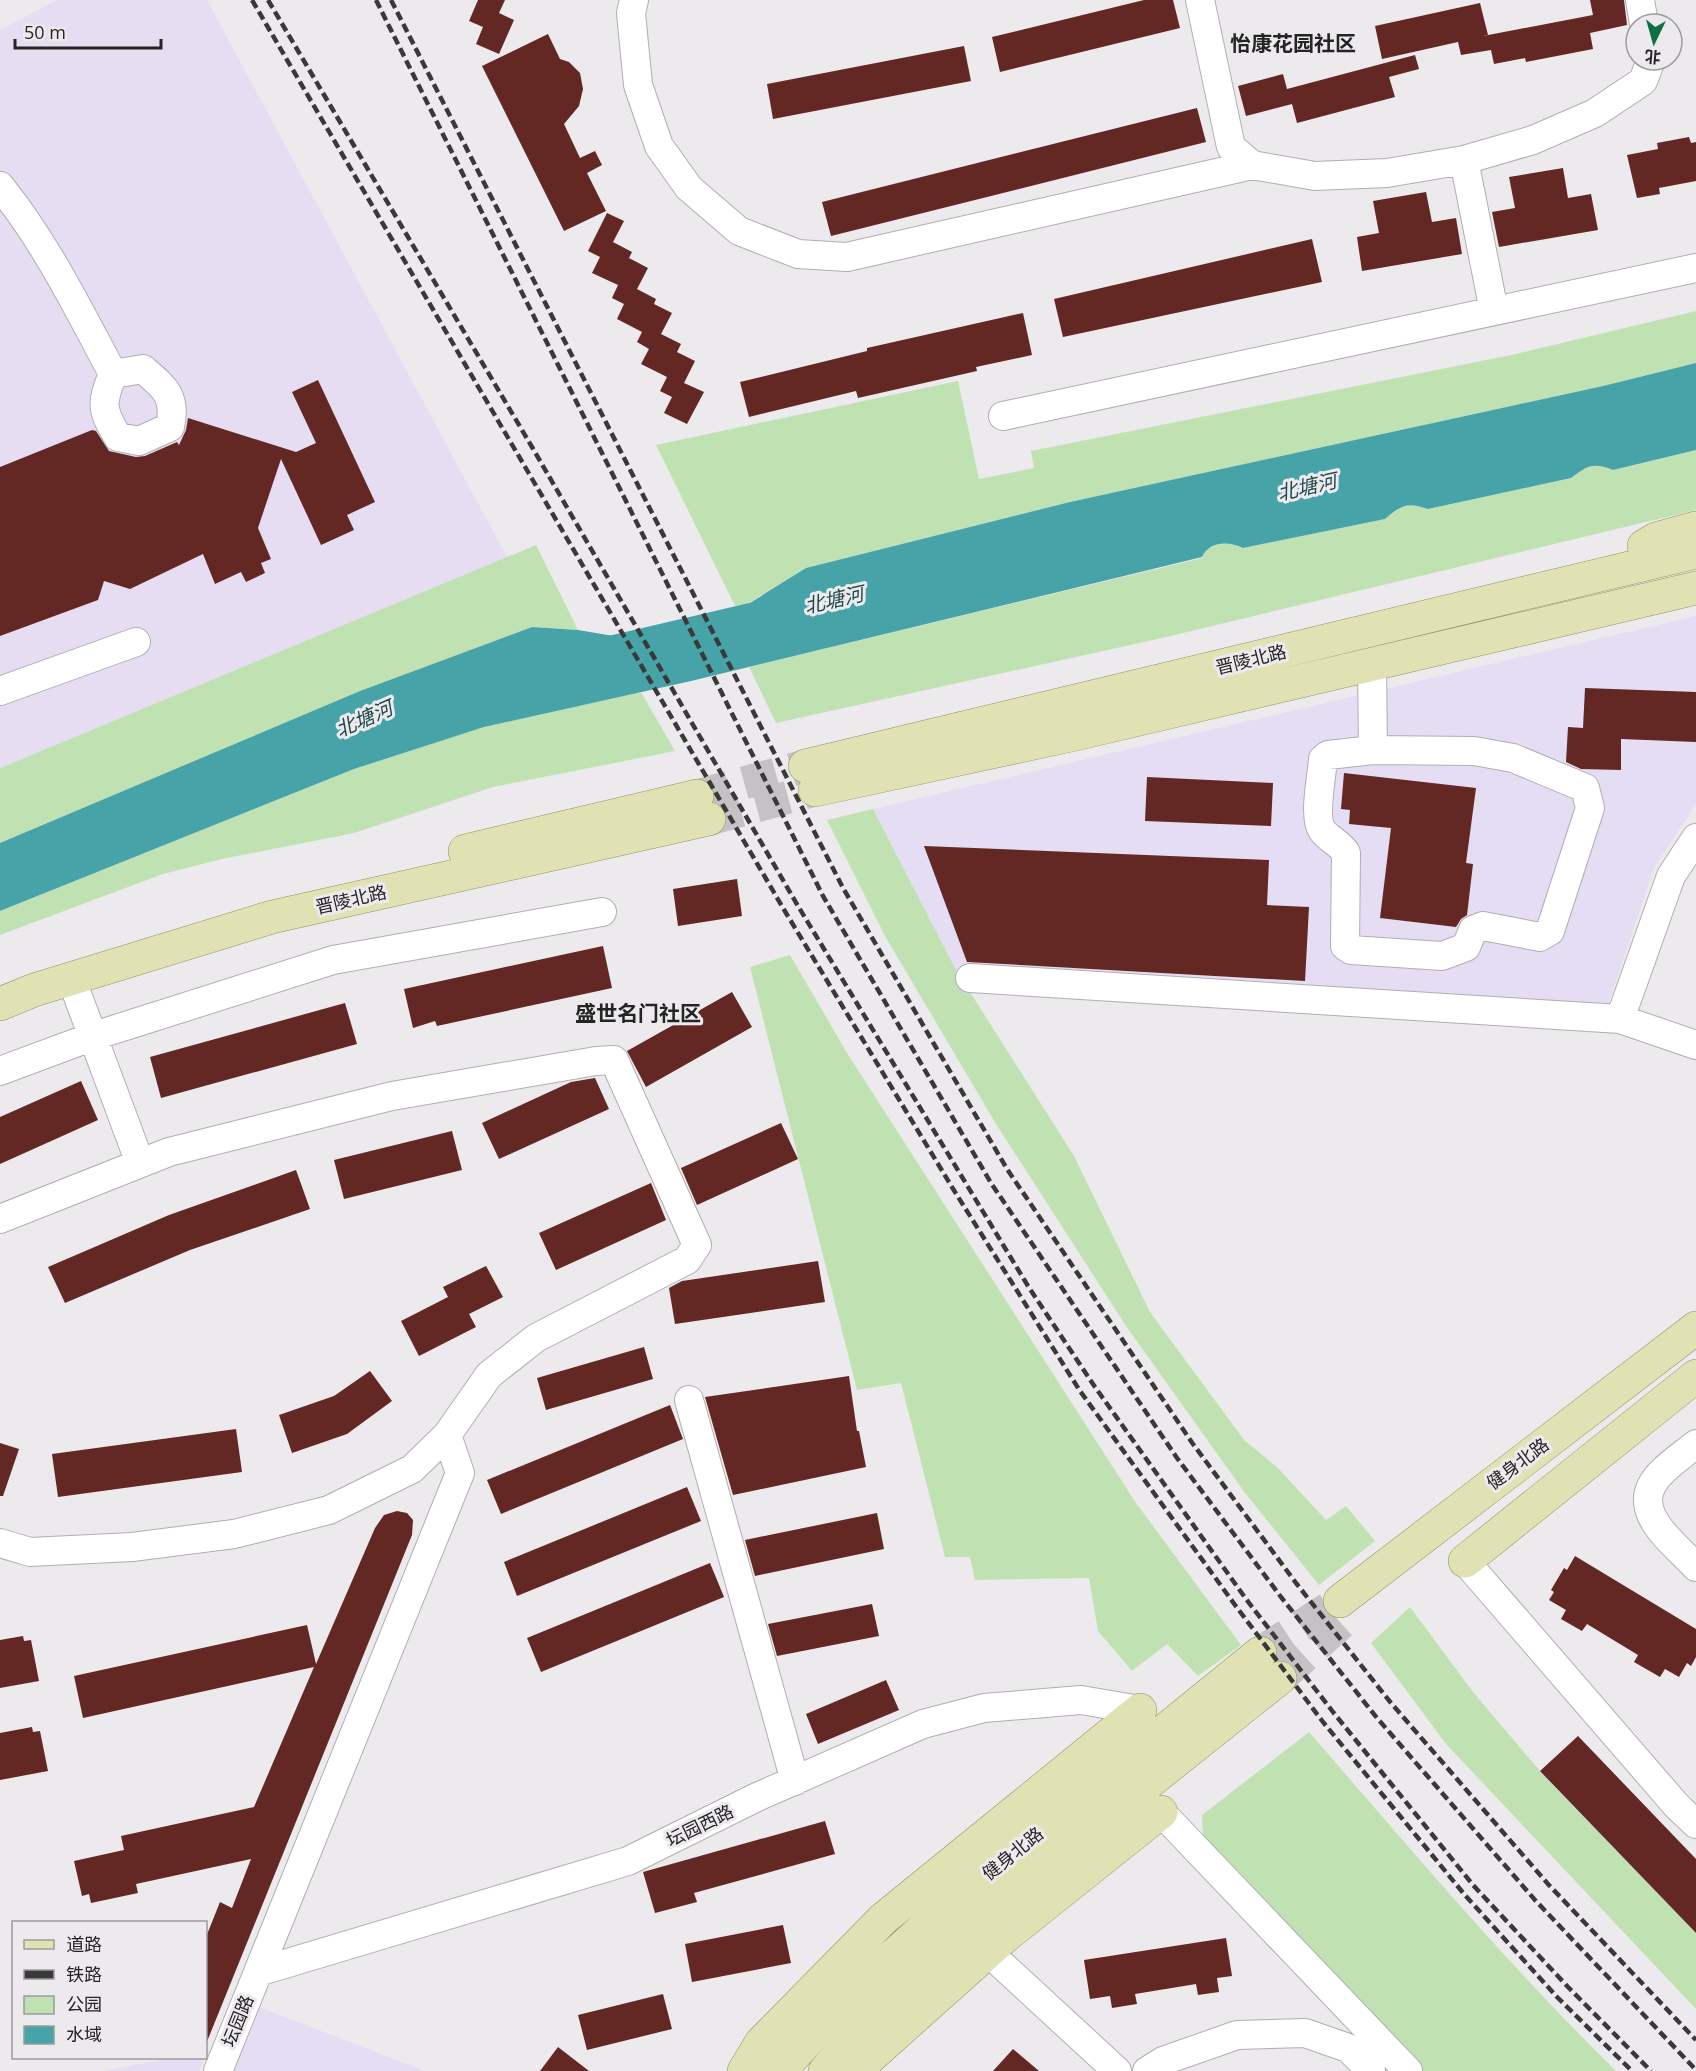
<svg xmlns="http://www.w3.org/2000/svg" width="1696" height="2071" viewBox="0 0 1696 2071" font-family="'Open Sans','Noto Sans SC',sans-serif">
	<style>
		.commercial { fill: #e5ddf3 }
		.medical { fill: #e6ddf2 }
		.green { fill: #c0e2b3 }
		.water { fill: #46a3a8 }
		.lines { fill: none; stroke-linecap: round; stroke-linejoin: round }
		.river { stroke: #46a3a8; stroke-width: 34 }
		.building { fill: #632724 }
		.major-tunnel { stroke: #c5c2c6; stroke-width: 33; stroke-dasharray: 33 16; stroke-linecap: butt }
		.minor-casing { stroke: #b0aeb1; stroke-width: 30 }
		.major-casing { stroke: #919260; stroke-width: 34 }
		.minor { stroke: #fff; stroke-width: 28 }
		.major { stroke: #e0e2b3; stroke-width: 33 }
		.rail { stroke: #3a393a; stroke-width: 4.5; stroke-dasharray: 9 4.5; stroke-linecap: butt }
		.labels { text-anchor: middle; stroke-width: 6; stroke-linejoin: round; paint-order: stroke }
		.street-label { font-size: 18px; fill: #252425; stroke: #edeaee }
		.water-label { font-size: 20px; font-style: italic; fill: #1e484a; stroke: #edeaee }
		.quarter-label { font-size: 21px; font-weight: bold; fill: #252425; stroke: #edeaee }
	</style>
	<rect width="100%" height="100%" fill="#edeaee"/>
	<path class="commercial" d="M1696,616v189l-41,61 -48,141 -651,-37 -83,-161z
		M254,2005l171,66h-197z
		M168,2058h37l-6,13h-94z"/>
	<path class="medical" d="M57,0h150l300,557 -507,211v-738z"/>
	<path class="green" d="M1696,311v52l-93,23 -533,116 -264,66 -69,42 -81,-165 302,-64 21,98 55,-11 -3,-17 485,-97z
		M1696,450v60l-534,128 -386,85 -27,-56 453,-109c8,-17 26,-17 41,-10l142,-29c15,-14 22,-18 43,-10l143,-31c16,-12 22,-16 42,-8z
		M536,545l42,85 -46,-3 -172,64 -360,152v-75z
		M641,692l34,59 -182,36 -139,46 -132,26 -59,15 -163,61v-24l354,-142 130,-42z
		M873,809l83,161 118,186 76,156 94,128 34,28 48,52 20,-14 29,35 -56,44 -74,-92 -119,-167 -130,-202 -111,-188 -58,-116z
		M790,955l57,98 289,450 105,142 -43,31 -31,-32 -35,27 -34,-40 -9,-53 -114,2 -5,-23h-25l-44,-174 -44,7 -107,-423z
		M1410,1607l63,85 67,79 156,162v76l-250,-265 -75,-101z
		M1309,1732c100,115 198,232 307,339h-199l-213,-220 -2,-36z"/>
	<path class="water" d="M1696,363v87l-83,20c-20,-8 -26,-4 -42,8l-143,31c-21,-8 -28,-3 -43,10l-142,29c-15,-7 -33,-7 -41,9l-511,124 -207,46 -130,42 -354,142v-68l360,-152 172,-64 46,3 101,17 127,-79 264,-66 533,-116z"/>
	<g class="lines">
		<path class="river" d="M610,653l141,-33"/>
	</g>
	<path class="building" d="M478,0h27l-6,13 15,7 -15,34 -23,-10 7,-17 -14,-6z
		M1144,0h29l7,28 -180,44 -8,-35z
		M1590,0h34l3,25 -37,8 3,16 -67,13 -1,-4 -31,6 -3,-14 -30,5 -3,-13 -76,17 -7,-33 105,-23 8,32 -5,1 110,-21z
		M548,34l12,25 9,3 11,11 3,16 -4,17 -15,18 16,34 15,-7 7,14 -15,8 19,38 -42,20 -82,-165z
		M964,46l7,35 -198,38 -6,-35z
		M1415,55l4,14 -30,8 6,20 -98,26 -5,-19 -46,12 -8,-30 45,-12 4,15z
		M1197,108l9,34 -375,94 -9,-34z
		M1689,137l2,6 5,-1v39l-37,7 1,6 -23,4 -10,-43 31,-6 -1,-6z
		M1563,168l5,30 23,-4 7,36 -99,17 -7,-35 23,-4 -6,-31z
		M1426,192l6,30 24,-4 6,36 -100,17 -5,-34 22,-4 -6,-32z
		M607,213l17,8 -11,21 19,10 -3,6 19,10 -11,21 19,10 -2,5 18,9 -11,21 20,10 -4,8 18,9 -11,22 20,9 -17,32 -23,-11 8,-16 -12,-6 7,-14 -26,-13 8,-15 -12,-7 5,-10 -25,-13 7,-15 -12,-6 6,-13 -26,-12 8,-16 -12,-6z
		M1312,239l10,43 -259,55 -9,-38z
		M1023,313l9,42 -56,12 1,4 -119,27 -2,-7 -107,26 -9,-35 127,-31v-3z
		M318,380l57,122 -28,13 7,15 -33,15 -40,-86 -23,69 13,31 -10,4 4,10 -19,9 -5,-10 -26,12 -12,-30 -73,35 -26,-8 -6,19 -98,36v-169l92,-37 4,1 13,20 27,6 9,-1 32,-14 2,3 7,-15 2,-12 108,34 20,-9 -24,-51z
		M1585,688l111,4v50l-75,-3v31l-40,-1 -15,-7 2,-35 15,1z
		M1344,773l132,15 -10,75 7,1 -6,51 -6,4 -5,8 -76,-9 11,-90 -42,-4 1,-14 -9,-1z
		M1147,777l126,6 -2,43 -126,-5z
		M924,846l345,14 -2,45 42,2 -4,74 -338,-19z
		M737,879l5,37 -64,10 -5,-37z
		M603,946l9,42 -175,38 -2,-5 -22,7 -9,-39z
		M732,992l20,35 -106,60 -19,-36z
		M345,1003l12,41 -196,54 -11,-41z
		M595,1078l14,31 -110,50 -17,-36 89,-41z
		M81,1081l17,39 -98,44v-47z
		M781,1123l17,36 -101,46 -16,-37z
		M452,1131l10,39 -118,29 -10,-39z
		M296,1170l14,39 -120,41 -125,53 -17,-36 121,-52z
		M651,1183l15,37 -110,50 -17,-37z
		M818,1261l7,41 -150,22 -6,-36 13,-7z
		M486,1266l17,31 -34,17 7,13 -57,29 -18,-35 47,-24 -5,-10z
		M644,1347l9,32 -107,31 -9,-32z
		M370,1371l22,30 -45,33 -55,19 -13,-38 55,-19z
		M849,1376l8,55h2l7,36 -133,28 -28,-98z
		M670,1405l13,34 -182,75 -14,-34z
		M236,1429l6,43 -184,25 -6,-43z
		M0,1443l19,6 -16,47h-3z
		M687,1487l14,34 -184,75 -13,-34z
		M397,1511l10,2 6,7 -1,15 -206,509v-107l14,-35 12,6 19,-49 -115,25 2,9 -47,10 -2,-9 -7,2 -8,-35 50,-11 -3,-14 133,-29 60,-140 -231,51 -9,-42 233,-51 9,39 59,-136 9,-13z
		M877,1513l7,36 -129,27 -10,-36z
		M1575,1556l121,73v28l-5,9 -4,-3 -8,14 -14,-8 -5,8 -26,-15 4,-7 -51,-31 -5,7 -21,-12 5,-9 -17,-10 5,-8 -3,-2 13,-22 3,2z
		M710,1563l14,34 -183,75 -14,-34z
		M872,1604l7,32 -102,20 -9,-32z
		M23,1636l1,5 7,-1 8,41 -39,7v-48z
		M886,1680l13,30 -81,34 -12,-30z
		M32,1727l1,5 7,-1 8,40 -48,9v-47z
		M1578,1736l118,123v74l-156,-162z
		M825,1821l10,33 -141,39 3,9 -42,11 -12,-41z
		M783,1925l8,38 -99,19 -7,-38z
		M1226,1938l6,38 -15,2 2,14 -21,3 -2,-11 -61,10 2,10 -25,4 -2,-12 -20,3 -6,-39z
		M663,1994l9,35 -85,21 -9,-35z
		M558,2047l31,24h-49z
		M1013,2049l26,22h-46z"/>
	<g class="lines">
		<path class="major-tunnel" d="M697,796l108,-30
			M709,819l106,-29
			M1260,1653l80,-52
			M1280,1678l72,-65"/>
		<defs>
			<path id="minor" d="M634,0l-3,13 7,72 21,61 30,42 50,43 59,23 49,3 405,-92
				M1200,0l31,147 21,18 63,11 72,-3 77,-13 69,-20 62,-27 48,-32 8,-21
				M1640,0l4,24
				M1464,160l30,151
				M0,186c46,57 79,124 113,188
				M143,369c21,18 34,27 27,58l-31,14 -21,-4c-17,-27 -17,-34 -5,-63z
				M1003,416l693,-148
				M1372,664l1,86 101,1 39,7 72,30 5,20 -40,123 -10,6 -57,-11 -10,4 -7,17 -24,9 -91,-6 -6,-4 1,-93c-6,-10 -18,-14 -24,-23 -9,-14 0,-54 1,-71l5,-4 45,-5
				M0,691l136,-49
				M71,978l69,185
				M970,978l650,41 76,26
				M1620,1019l51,-143 25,-38
				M0,1071l94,-35 239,-76 269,-48
				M0,1219l169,-67 223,-56 204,-35 18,-1 83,185 -10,15 -151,78 -47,37 -42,60 -35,34 -83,41 -95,24 -102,13 -102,5 -30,-9
				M689,1400l106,381
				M1696,1444c-11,9 -23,17 -33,27 -39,37 8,69 33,96
				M1465,1561l211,244 20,19
				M1161,1812l247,259
				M988,1952l129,119
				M258,1972l370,-111 129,-64 166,-73 61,-16 97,-8 59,10
				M218,2071l242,-598 -13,-38
				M1147,2071l16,-10 74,-26 68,-2 43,15 23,23"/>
			<path id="major" d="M1644,546l12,-7 40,-11
				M805,766l891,-214
				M815,790l265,-57 616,-145
				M465,851l232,-55
				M0,1004l34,-14 238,-73 437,-98
				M1465,1561l231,-185
				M1340,1601l356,-273
				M744,2071l17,-28 122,-124 257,-209
				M780,2071l64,-71 109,-98 307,-249
				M825,2071l37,-43 104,-100 314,-250
				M859,2071l10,-13 133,-119 159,-127"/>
		</defs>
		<use href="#minor" class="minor-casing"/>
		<use href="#major" class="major-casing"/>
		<use href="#minor" class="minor"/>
		<use href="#major" class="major"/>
		<path class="rail" d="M252,0l534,913 169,279 125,199 155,214 88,117 141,172 93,103 75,74
			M268,0l264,447 266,459 230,380 67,101 151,212 87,113 140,173 95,102 83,84
			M376,0l447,896 168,287 186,275 104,139 96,121 158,182 161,170
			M391,0l452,888 164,281 186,275 103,139 95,120 157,181 148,156"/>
	</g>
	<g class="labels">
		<g class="street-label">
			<text transform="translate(1251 660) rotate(-14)" y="6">晋陵北路</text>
			<text transform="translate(351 900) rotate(-13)" y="6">晋陵北路</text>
			<text transform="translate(1518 1464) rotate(-37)" y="6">健身北路</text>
			<text transform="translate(700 1826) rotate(-26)" y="6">坛园西路</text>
			<text transform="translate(1013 1854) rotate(-39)" y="6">健身北路</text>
			<text transform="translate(238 2021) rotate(-68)" y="6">坛园路</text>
		</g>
		<g class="water-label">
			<text transform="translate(1307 487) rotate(-13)" y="7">北塘河</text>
			<text transform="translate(834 600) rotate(-13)" y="7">北塘河</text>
			<text transform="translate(364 719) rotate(-24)" y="7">北塘河</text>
		</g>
		<g class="quarter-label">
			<text x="1293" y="51">怡康花园社区</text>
			<text x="638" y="1021">盛世名门社区</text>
		</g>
	</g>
	<rect x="12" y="1921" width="195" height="138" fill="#edeaee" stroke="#9d9b9e" stroke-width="1.5"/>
	<rect x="24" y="1940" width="30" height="9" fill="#e0e2b3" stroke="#9d9b9e" stroke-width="1.5"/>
	<text x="66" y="1951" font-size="18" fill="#252425">道路</text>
	<rect x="24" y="1970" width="30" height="9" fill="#3a393a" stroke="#9d9b9e" stroke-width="1.5"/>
	<text x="66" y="1981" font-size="18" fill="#252425">铁路</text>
	<rect x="24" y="1996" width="30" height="18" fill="#c0e2b3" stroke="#9d9b9e" stroke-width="1.5"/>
	<text x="66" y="2011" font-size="18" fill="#252425">公园</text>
	<rect x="24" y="2026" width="30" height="18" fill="#46a3a8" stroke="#9d9b9e" stroke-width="1.5"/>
	<text x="66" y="2041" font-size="18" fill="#252425">水域</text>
	<g transform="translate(1654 42) rotate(185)"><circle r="28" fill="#edeaee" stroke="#9d9b9e" stroke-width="1.5"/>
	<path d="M0-4.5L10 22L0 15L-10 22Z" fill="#106e43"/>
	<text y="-9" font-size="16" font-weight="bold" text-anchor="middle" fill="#252425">北</text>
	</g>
	<path d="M15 39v9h146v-9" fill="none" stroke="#252425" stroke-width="3"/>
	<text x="24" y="39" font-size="18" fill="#252425" stroke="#edeaee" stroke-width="4.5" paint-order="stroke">50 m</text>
</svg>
